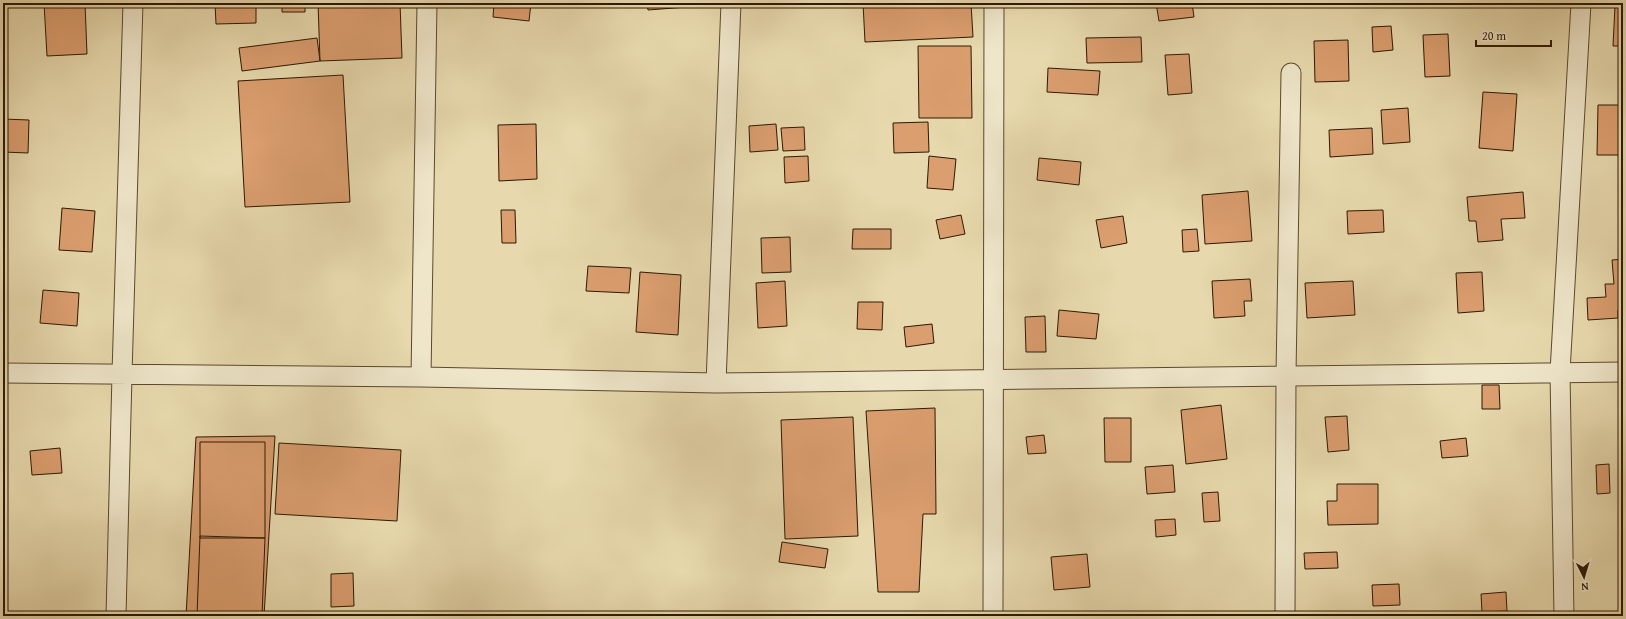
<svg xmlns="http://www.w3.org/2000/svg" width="1626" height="619" viewBox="0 0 1626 619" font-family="'Gentium Book Plus',serif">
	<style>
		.building { fill: #db9e6f; stroke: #2d1803 }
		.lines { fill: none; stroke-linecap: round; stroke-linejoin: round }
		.minor-casing { stroke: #5c482e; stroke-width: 21 }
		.minor { stroke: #efe6ca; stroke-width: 19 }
	</style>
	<rect width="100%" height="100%" fill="#e7d9ad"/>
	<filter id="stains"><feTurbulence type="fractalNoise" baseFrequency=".005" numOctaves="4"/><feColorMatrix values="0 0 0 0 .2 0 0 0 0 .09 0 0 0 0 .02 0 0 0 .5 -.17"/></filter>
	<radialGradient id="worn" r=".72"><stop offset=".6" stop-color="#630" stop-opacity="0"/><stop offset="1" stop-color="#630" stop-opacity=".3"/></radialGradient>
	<path class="building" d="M44,3h41l2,51 -40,2z
		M215,3h41v20l-40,1z
		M282,3h23v9h-23z
		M318,3h82l2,55 -82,3z
		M494,3h37l-2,18 -36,-4z
		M647,3h40v4l-39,3z
		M863,3h108l2,34 -108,5z
		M1156,3h36l2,14 -35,4z
		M1615,6h8v40h-10z
		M1391,26l2,24 -20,2 -1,-25z
		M1448,34l2,42 -25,1 -2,-42z
		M1141,37l1,25 -55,1 -1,-25z
		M317,38l3,23 -78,10 -3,-23z
		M1348,40l1,41 -34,1 -1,-41z
		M918,46h53l1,72h-53z
		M1189,54l3,39 -24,2 -3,-40z
		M1048,68l52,3 -2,24 -51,-3z
		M343,75l7,127 -105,5 -7,-126z
		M1483,92l34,2 -4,57 -34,-3z
		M1598,105h25v50h-26z
		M1408,108l2,34 -27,2 -2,-34z
		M3,119l26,1 -1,33 -25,-1z
		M928,122l1,30 -35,1 -1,-30z
		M536,124l1,55 -38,2 -1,-56z
		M776,124l2,26 -28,2 -1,-26z
		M804,127l1,23 -22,1 -2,-23z
		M1372,128l1,26 -43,3 -1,-27z
		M808,156l1,25 -24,2 -1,-26z
		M929,156l27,3 -3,31 -26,-2z
		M1039,158l42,4 -2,23 -42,-5z
		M1248,191l4,50 -47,3 -3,-49z
		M1523,192l2,26 -24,1 2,21 -25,2 -2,-21h-7l-2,-24z
		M62,208l33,3 -3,41 -33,-2z
		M501,210h14l1,33h-14z
		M1383,210l1,22 -36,2 -1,-23z
		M961,215l4,19 -25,5 -4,-19z
		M1123,216l4,27 -26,5 -5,-28z
		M853,229h38v20h-39z
		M1197,229l2,22 -16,1 -1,-22z
		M790,237l1,35 -29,1 -1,-35z
		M1623,259v50l-5,1v8l-30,2 -1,-22 19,-1 -1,-13h9l-2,-24z
		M588,266l43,2 -2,25 -43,-2z
		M640,272l41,3 -3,60 -42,-3z
		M1482,272l2,39 -26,2 -2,-40z
		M1250,279l2,22h-8l1,15 -31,2 -2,-37z
		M785,281l2,45 -29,2 -2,-45z
		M1353,281l2,34 -48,3 -2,-35z
		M43,290l36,3 -2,33 -37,-3z
		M858,302h25l-1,28 -25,-1z
		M1059,310l40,4 -3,25 -39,-3z
		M1045,316l1,36h-20l-1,-35z
		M932,324l2,19 -28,4 -2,-20z
		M1482,385h17l1,24h-18z
		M1221,405l6,54 -41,5 -5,-54z
		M935,408l1,106h-13l-4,78h-41l-12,-181z
		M1347,416l2,34 -21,2 -3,-35z
		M853,417l5,119 -73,3 -4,-119z
		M1104,418h27v44h-26z
		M1044,435l2,18 -18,1 -2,-17z
		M275,436l-11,180h-78l10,-179z
		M1466,438l2,18 -26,2 -2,-17z
		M200,442h65v96h-65z
		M279,443l122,7 -4,71 -122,-7z
		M60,448l2,25 -30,2 -2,-24z
		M1609,464l1,29 -13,1 -1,-29z
		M1173,465l2,27 -28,2 -2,-27z
		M1337,484h41v40l-50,1 -1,-24h10z
		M1218,492l2,29 -16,1 -2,-29z
		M1175,519l1,16 -20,2 -1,-17z
		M200,536l65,2 -3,78h-65z
		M782,542l46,7 -3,19 -46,-6z
		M1337,552l1,16 -33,1 -1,-16z
		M1087,554l3,33 -36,3 -3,-33z
		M353,573l1,33 -23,1v-33z
		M1399,584l1,21 -27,1 -1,-21z
		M1506,592l1,19 -25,1 -1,-18z"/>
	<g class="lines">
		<defs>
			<path id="minor" d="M3,373l418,4 295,6 907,-11
				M421,377l6,-374
				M716,383l15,-380
				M116,616l6,-242 11,-371
				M993,616l1,-613
				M1285,616l1,-241 5,-302
				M1564,616l-4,-244 21,-369"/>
		</defs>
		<use href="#minor" class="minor-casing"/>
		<use href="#minor" class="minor"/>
	</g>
	<rect width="1626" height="619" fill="none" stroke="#e7d9ad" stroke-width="16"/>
	<rect x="4" y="4" width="1618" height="611" fill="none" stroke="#2d1803" stroke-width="2"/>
	<rect x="8" y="8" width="1610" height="603" fill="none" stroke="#2d1803"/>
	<g transform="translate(1584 577) rotate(175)" stroke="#efe6ca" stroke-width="3" paint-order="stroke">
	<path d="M0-3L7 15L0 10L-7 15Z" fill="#2d1803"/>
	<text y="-6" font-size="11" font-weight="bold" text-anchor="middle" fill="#2d1803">N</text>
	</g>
	<path d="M1476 40v6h75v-6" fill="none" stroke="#2d1803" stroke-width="2"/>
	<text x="1482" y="40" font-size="12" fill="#2d1803" stroke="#efe6ca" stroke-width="3" paint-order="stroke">20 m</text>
	<rect width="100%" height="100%" filter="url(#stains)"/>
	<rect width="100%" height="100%" fill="url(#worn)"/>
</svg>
